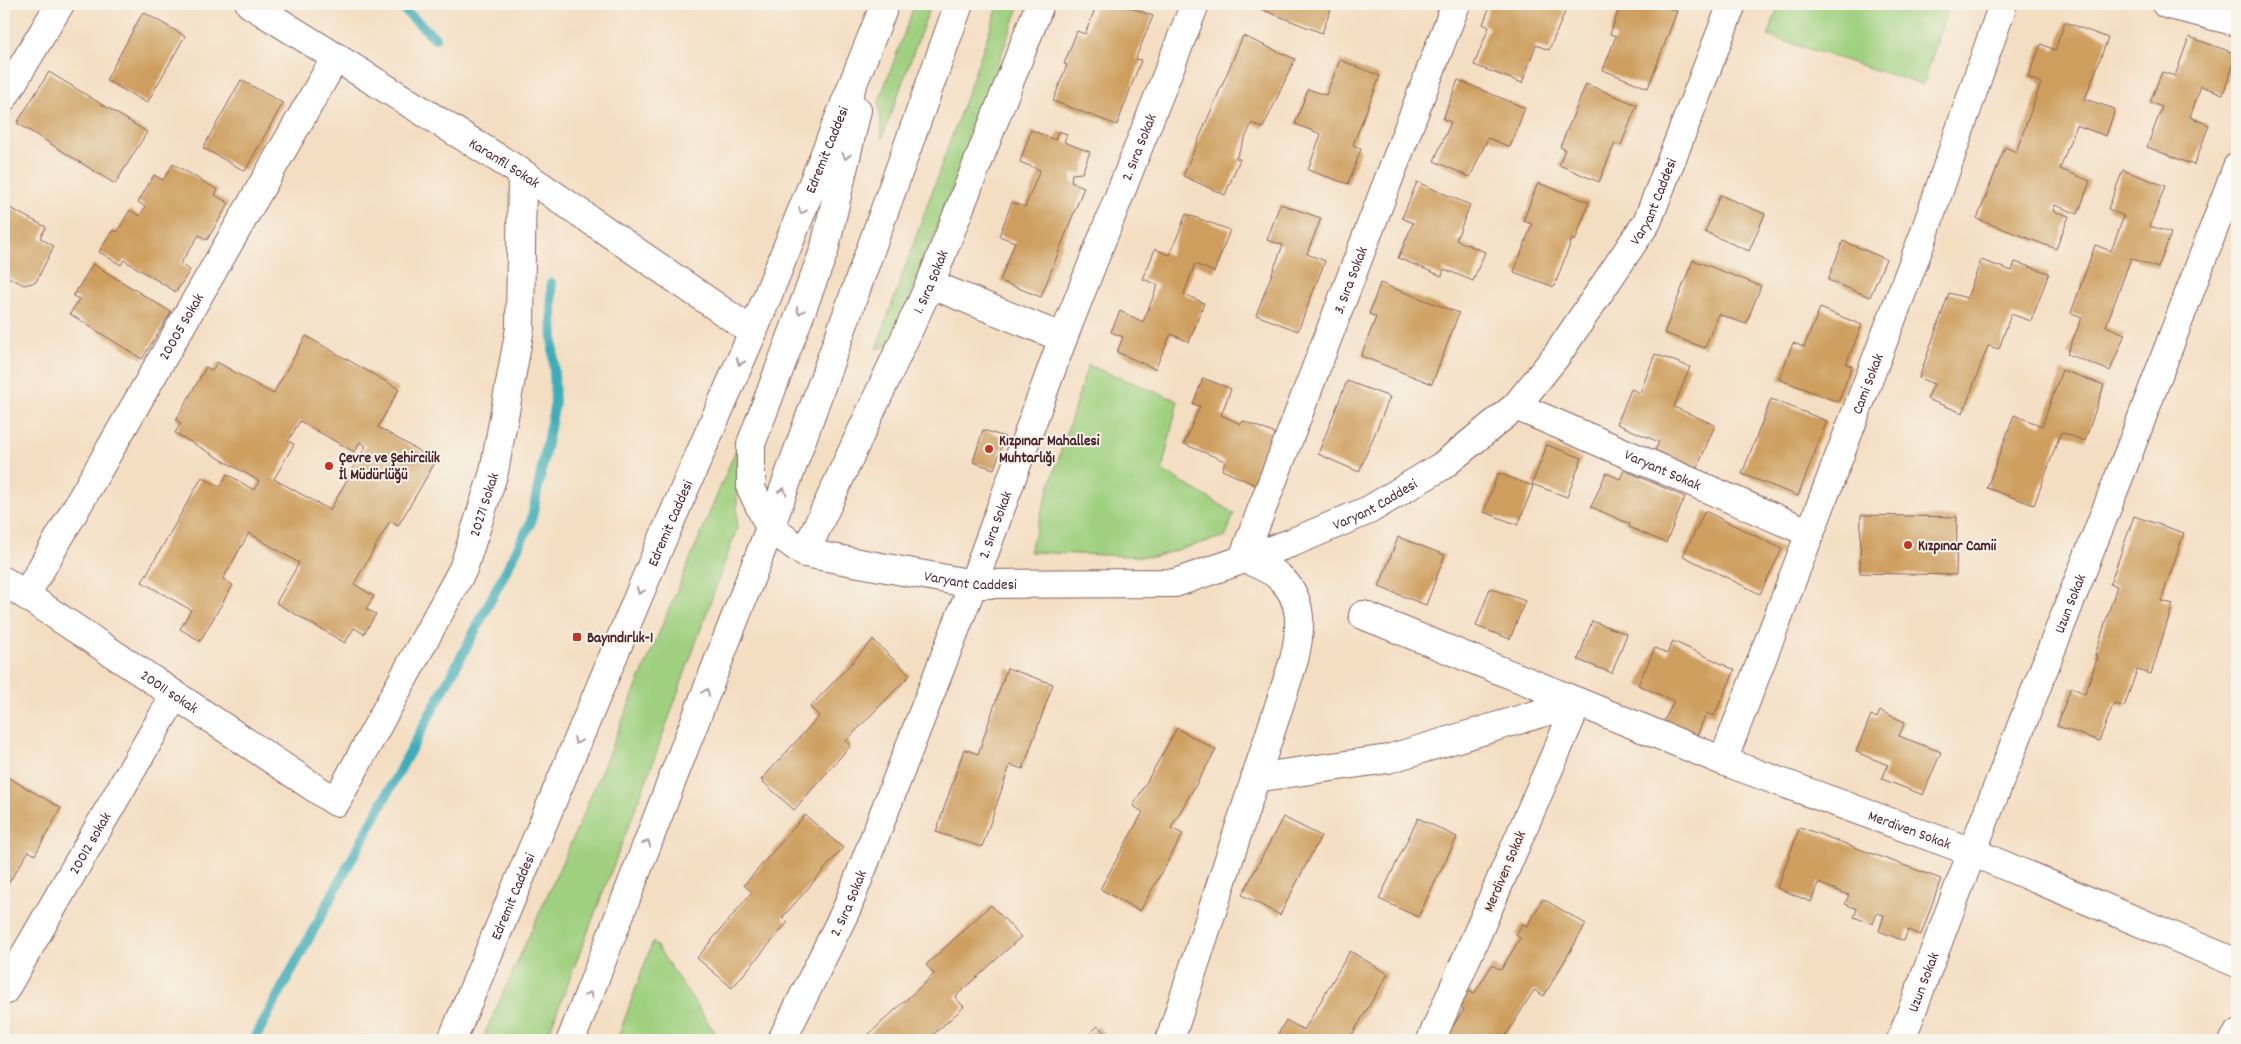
<svg xmlns="http://www.w3.org/2000/svg" width="2241" height="1044" viewBox="0 0 2241 1044" font-family="Dekko,sans-serif">
	<style>
		.green { fill: #9fd07f; stroke: #747855 }
		.lines { fill: none; stroke-linecap: round; stroke-linejoin: round }
		.stream { stroke: #3dadb9; stroke-width: 10 }
		.building { fill: #cd9e5d; fill-rule: evenodd }
		.minor-casing { stroke: #866260; stroke-width: 30 }
		.highway-casing { stroke: #866260; stroke-width: 30 }
		.minor { stroke: #fff; stroke-width: 28 }
		.highway { stroke: #fff; stroke-width: 28 }
		.oneway { stroke: #ae9aa0 }
		.poi-dot { fill: #c8321e; stroke: #f7f3e8; stroke-width: 2 }
		.labels { text-anchor: middle; stroke-width: 4; stroke-linejoin: round; paint-order: stroke }
		.street-label { font-size: 15px; fill: #4a1f2b; stroke: #f7f3e8 }
		.poi-label { font-size: 15px; font-weight: bold; fill: #4a1f2b; stroke: #f7f3e8; text-anchor: start }
	</style>
	<rect width="100%" height="100%" fill="#f7f3e8"/>
	<filter id="ink" filterUnits="userSpaceOnUse"><feTurbulence type="fractalNoise" baseFrequency=".02" numOctaves="2"/><feDisplacementMap in="SourceGraphic" scale="10" xChannelSelector="R" yChannelSelector="G"/><feConvolveMatrix kernelMatrix="1 2 1 2 8 2 1 2 1" color-interpolation-filters="sRGB"/></filter>
	<filter id="wash" filterUnits="userSpaceOnUse"><feTurbulence type="fractalNoise" baseFrequency=".0096" numOctaves="4" result="noise"/><feDisplacementMap in="SourceGraphic" scale="20" xChannelSelector="R" yChannelSelector="G"/><feGaussianBlur stdDeviation="1.12" result="paint"/><feColorMatrix in="noise" values="0 0 0 0 0 0 0 0 0 0 0 0 0 0 0 0 0 1.4 0 .05"/><feComposite in="paint" operator="in"/></filter>
	<g filter="url(#wash)">
		<rect width="100%" height="100%" fill="#f4dec2"/>
		<path class="green" d="M915,4h16l-49,135 -3,-38z
			M999,4h21l-65,177 -63,163 -16,5z
			M1779,4h170l-26,81 -155,-49z
			M1088,365l90,36 -16,69 72,43 -8,23 -73,21 -124,-5z
			M740,440l-3,47v41l-89,248 -102,264h-64l92,-204z
			M653,941l67,99h-103z"/>
		<g class="lines">
			<path class="stream" d="M398,4l37,34
				M254,1040l214,-396 63,-122 24,-119 -4,-120"/>
		</g>
		<g id="blocks">
			<path class="building" d="M1097,4h24l32,12 -16,39 -1,4 5,1 -24,65 -64,-24 14,-36 -3,-1 13,-33 8,3z
				M1260,4h73l-11,29 -64,-25z
				M1491,4h53l21,8 -16,38 -13,-5 -14,38 -48,-18 15,-38 -6,-3z
				M1630,4h26l21,7 -29,77 -45,-18 13,-34 -6,-2 10,-28 8,3z
				M143,12l42,24 -38,67 -41,-23z
				M2065,22l43,16 -23,61 30,10 -9,27 -30,-11 -16,44 30,12 -12,33 -23,-9 -2,6 16,5 -13,33 -79,-30 28,-72 11,5 25,-69 -13,-6 13,-33 14,6z
				M1243,36l52,23 -32,69 -11,-5 -16,35 4,1 -15,36 -42,-19z
				M2189,37l48,17 -14,40 -22,-8 -11,31 19,8 -15,40 -47,-18 15,-40 -12,-5 12,-30 13,4z
				M1340,60l40,16 -27,69 8,4 -13,35 -40,-14 13,-36 -26,-10 13,-35 18,6z
				M49,72l98,60 -32,52 -98,-61z
				M241,80l42,23 -38,68 -42,-23z
				M1458,80l67,28 -15,39 -22,-9 -18,39 -36,-16 17,-39 -8,-3z
				M1586,84l51,21 -16,40 -6,-2 -16,39 -40,-17 6,-16 -5,-2z
				M1031,130l24,10 3,-9 9,3 -3,8 26,10 -8,21 -10,1 -1,8 13,5 -43,110 -41,-16 15,-39 -16,-6 13,-34 13,5 15,-37 -20,-8z
				M173,164l45,26 -3,5 14,8 -22,37 -8,-5 -19,29 10,6 -14,22 -52,-32 -3,5 -22,-13 14,-22 4,2 13,-22 10,6 5,-9 -7,-5 16,-27 9,5z
				M2123,170l42,16 -15,40 21,7 -13,35 -27,-10 -25,68 19,8 -15,37 -43,-17 15,-37 -11,-4 24,-68 16,6 13,-35 -16,-7z
				M1417,182l53,23 -14,35 29,12 -12,29 -29,-12 -2,7 -44,-18 15,-35 -11,-5z
				M1538,183l51,19 -14,39 -3,-2 -18,48 -40,-15 18,-48 -9,-3z
				M1720,195l45,19 -16,37 -44,-19z
				M1280,204l41,14 -14,36 18,7 -27,70 -42,-16 27,-70 -16,-5z
				M4,205l42,22 -6,11 14,8 -18,36 -12,3 -20,-10z
				M1186,214l44,16 -16,42 -19,-8 -11,30 20,9 -15,39 -18,-8 -16,35 -38,-17 6,-15 -12,-5 9,-21 23,11 15,-37 -15,-6 12,-30 15,6z
				M1843,241l43,18 -16,38 -42,-17z
				M1693,260l68,26 -15,38 -28,-10 -13,34 -41,-15z
				M1981,260l31,11 3,-9 34,11 -18,48 -20,-7 -12,35 -11,-3 -25,67 -36,-14 7,-15 -15,-6 30,-85 18,5z
				M93,264l78,48 -29,47 -72,-45 9,-15 -6,-3z
				M1380,283l79,30 -27,71 -71,-28 15,-39 -7,-3z
				M1820,308l42,17 -16,39 6,2 -14,36 -59,-23 14,-36 11,4z
				M306,336l93,53 -21,38 58,34 -38,65 -8,-5 -36,63 20,12 -8,13 10,5 -12,20 -10,-6 -9,15 -69,-40 23,-40 -50,-30 -26,46 10,6 -33,56 -20,-12 11,-19 -49,-28 60,-105 18,10 7,-13 27,16 5,-9 -84,-48 6,-10 -5,-3 30,-53 6,4 5,-9 56,32zM300,421l54,31 6,-10 6,4 -36,64 -56,-31 20,-35 -6,-3z
				M1655,354l35,13 -16,40 41,18 -20,48 -42,-18 6,-13 -42,-18 14,-35 9,4z
				M2062,370l42,15 -19,56 -24,-9 -27,73 -47,-17 27,-73 28,11z
				M1203,378l28,11 -10,26 20,9 2,-3 33,13 -20,51 -34,-15 3,-9 -41,-17 16,-38 -7,-2z
				M1347,381l43,16 -31,75 -41,-18z
				M1771,399l56,22 -29,75 -56,-22z
				M983,430l22,7 -11,32 -21,-7z
				M1547,445l35,13 -15,39 -35,-13z
				M1624,470l61,27 -19,46 -37,-16 1,-3 -39,-17 15,-34 14,6z
				M1498,473l35,13 -15,39 -34,-13z
				M1705,511l77,38 -22,45 -77,-38z
				M1861,515l96,2 -1,58 -96,-2z
				M2134,516l50,17 -23,68 12,3 -22,70 -14,-4 -13,37 -10,-4 -15,38 -42,-15 14,-39 14,7 13,-38 -3,-1 22,-69 -7,-2z
				M1398,537l47,18 -19,50 -47,-18z
				M1490,588l35,13 -15,38 -34,-13z
				M1592,621l35,13 -15,39 -34,-13z
				M873,640l37,35 -64,66 5,4 -57,65 -33,-30 58,-64 -9,-9z
				M1673,641l62,29 -21,46 -8,-3 -9,23 -34,-13 11,-22 -36,-16 17,-37 12,6z
				M1007,668l46,16 -30,85 -13,-4 -28,82 -46,-15 28,-83 14,5z
				M1880,711l25,11 -6,14 42,16 -18,43 -41,-16 6,-14 -32,-13 15,-37 6,3z
				M1177,728l39,22 -45,78 12,6 -43,77 -40,-22 43,-77 -10,-6z
				M4,775l57,33 -26,47 -6,-4 -23,36 -2,-1z
				M805,815l38,33 -61,70 6,4 -56,66 -35,-30 55,-66 -8,-7z
				M1283,817l38,19 -41,79 -38,-20z
				M1418,818l39,19 -39,80 -39,-18z
				M1800,827l141,52 -20,56 -13,-5 -4,11 -25,-10 5,-16 -7,-2 -4,11 -19,-7 3,-8 -12,-5 4,-9 -31,-12 -7,19 -34,-14z
				M1543,899l43,25 -42,72 -10,-6 -31,50h-59l20,-31 -6,-4 9,-15 7,4 18,-29 9,5 19,-32 -4,-3 6,-11 5,2z
				M991,905l30,32 -66,60 9,10 -37,33h-53l-5,-6 65,-60 -8,-9z
				M1350,951l38,23 -39,66h-74l11,-20 18,10z
				M1098,1026l14,14h-29z"/>
		</g>
	</g>
	<g filter="url(#ink)">
		<use href="#blocks" fill-opacity="0" stroke="#866260" stroke-width="1"/>
		<g class="lines">
			<defs>
				<g id="minor">
					<path id="s1" d="M250,4l272,169 231,159"/>
					<path d="M2166,4l71,18"/>
					<path d="M4,97l56,-93"/>
					<path d="M930,284l133,54"/>
					<path id="s2" d="M1516,406l294,127"/>
					<path id="s3" d="M770,528l35,25 168,31 202,-1 116,-40 78,-33 73,-44 74,-60 41,-51 90,-133 85,-218"/>
					<path id="s4" d="M805,553l125,-269 110,-280"/>
					<path id="s5" d="M4,581l332,221 127,-233 31,-97 26,-144 2,-155"/>
					<path id="s6" d="M26,595l310,-538"/>
					<path d="M1363,615l215,87 -147,338"/>
					<path id="s7" d="M1723,761l200,-524 80,-233"/>
					<path id="s8" d="M1255,778l133,-19 190,-57 145,59 249,91 265,111"/>
					<path id="s9" d="M4,991l171,-296"/>
					<path id="s10" d="M782,1040l65,-132 126,-324 90,-246 132,-334"/>
					<path id="s11" d="M1170,1040l124,-380c7,-30 11,-62 -16,-84 -9,-8 -24,-13 -35,-18l213,-554"/>
					<path id="s12" d="M1901,1040l71,-188 158,-403 107,-282"/>
					<path d="M2234,1040l3,-5"/>
				</g>
				<g id="highway">
					<path d="M770,528l-19,-40v-44l73,-193 33,-141"/>
					<path id="s13" d="M452,1040l205,-488 96,-220 132,-328"/>
					<path d="M571,1040l199,-512 189,-524"/>
				</g>
			</defs>
			<use href="#minor" class="minor-casing"/>
			<use href="#highway" class="highway-casing"/>
			<use href="#minor" class="minor"/>
			<use href="#highway" class="highway"/>
		</g>
		<defs><path id="oneway-chevron" d="M-2-3.5L2.5 0L-2 3.5" fill="none" stroke-width="1.6" stroke-linecap="round" stroke-linejoin="round" transform="scale(1.25)"/></defs>
		<g class="oneway">
			<use href="#oneway-chevron" transform="translate(846 156) rotate(103)"/>
			<use href="#oneway-chevron" transform="translate(802 211) rotate(112)"/>
			<use href="#oneway-chevron" transform="translate(800 311) rotate(111)"/>
			<use href="#oneway-chevron" transform="translate(740 362) rotate(114)"/>
			<use href="#oneway-chevron" transform="translate(783 491) rotate(-70)"/>
			<use href="#oneway-chevron" transform="translate(640 591) rotate(113)"/>
			<use href="#oneway-chevron" transform="translate(706 692) rotate(-69)"/>
			<use href="#oneway-chevron" transform="translate(577 741) rotate(113)"/>
			<use href="#oneway-chevron" transform="translate(647 843) rotate(-69)"/>
			<use href="#oneway-chevron" transform="translate(589 995) rotate(-69)"/>
		</g>
	</g>
	<g class="poi-dot">
		<circle cx="989" cy="449" r="5"/>
		<circle cx="329" cy="466" r="5"/>
		<circle cx="1908" cy="545" r="5"/>
		<rect x="572" y="632" width="10" height="10" rx="2.5"/>
	</g>
	<g class="labels">
		<g class="street-label">
			<text dy="5" stroke="none"><textPath href="#s10" startOffset="962">2. Sıra Sokak</textPath></text>
			<text dy="5" stroke="none"><textPath href="#s13" startOffset="966">Edremit Caddesi</textPath></text>
			<text dy="5" stroke="none"><textPath href="#s1" startOffset="300">Karanfil Sokak</textPath></text>
			<text dy="5" stroke="none"><textPath href="#s3" startOffset="1051">Varyant Caddesi</textPath></text>
			<text dy="5" stroke="none"><textPath href="#s4" startOffset="299">1. Sıra Sokak</textPath></text>
			<text dy="5" stroke="none"><textPath href="#s11" startOffset="828">3. Sıra Sokak</textPath></text>
			<text dy="5" stroke="none"><textPath href="#s6" startOffset="310">20005 Sokak</textPath></text>
			<text dy="5" stroke="none"><textPath href="#s7" startOffset="404">Cami Sokak</textPath></text>
			<text dy="5" stroke="none"><textPath href="#s2" startOffset="160">Varyant Sokak</textPath></text>
			<text dy="5" stroke="none"><textPath href="#s5" startOffset="732">20271 Sokak</textPath></text>
			<text dy="5" stroke="none"><textPath href="#s3" startOffset="631">Varyant Caddesi</textPath></text>
			<text dy="5" stroke="none"><textPath href="#s13" startOffset="561">Edremit Caddesi</textPath></text>
			<text dy="5" stroke="none"><textPath href="#s10" startOffset="558">2. Sıra Sokak</textPath></text>
			<text dy="5" stroke="none"><textPath href="#s3" startOffset="211">Varyant Caddesi</textPath></text>
			<text dy="5" stroke="none"><textPath href="#s12" startOffset="468">Uzun Sokak</textPath></text>
			<text dy="5" stroke="none"><textPath href="#s5" startOffset="199">20011 sokak</textPath></text>
			<text dy="5" stroke="none"><textPath href="#s8" startOffset="688">Merdiven Sokak</textPath></text>
			<text dy="5" stroke="none"><textPath href="#s9" startOffset="171">20012 sokak</textPath></text>
			<text transform="translate(1504 871) rotate(-67)" y="5">Merdiven Sokak</text>
			<text dy="5" stroke="none"><textPath href="#s13" startOffset="156">Edremit Caddesi</textPath></text>
			<text dy="5" stroke="none"><textPath href="#s10" startOffset="152">2. Sıra Sokak</textPath></text>
			<text dy="5" stroke="none"><textPath href="#s12" startOffset="62">Uzun Sokak</textPath></text>
		</g>
		<g class="poi-label">
			<text x="999" y="445">Kızpınar Mahallesi<tspan x="999" dy="17">Muhtarlığı</tspan></text>
			<text x="339" y="462">Çevre ve Şehircilik<tspan x="339" dy="17">İl Müdürlüğü</tspan></text>
			<text x="1918" y="550">Kızpınar Camii</text>
			<text x="587" y="642">Bayındırlık-1</text>
		</g>
	</g>
	<rect width="2241" height="1044" fill="none" stroke="#f7f3e8" stroke-width="20"/>
</svg>
